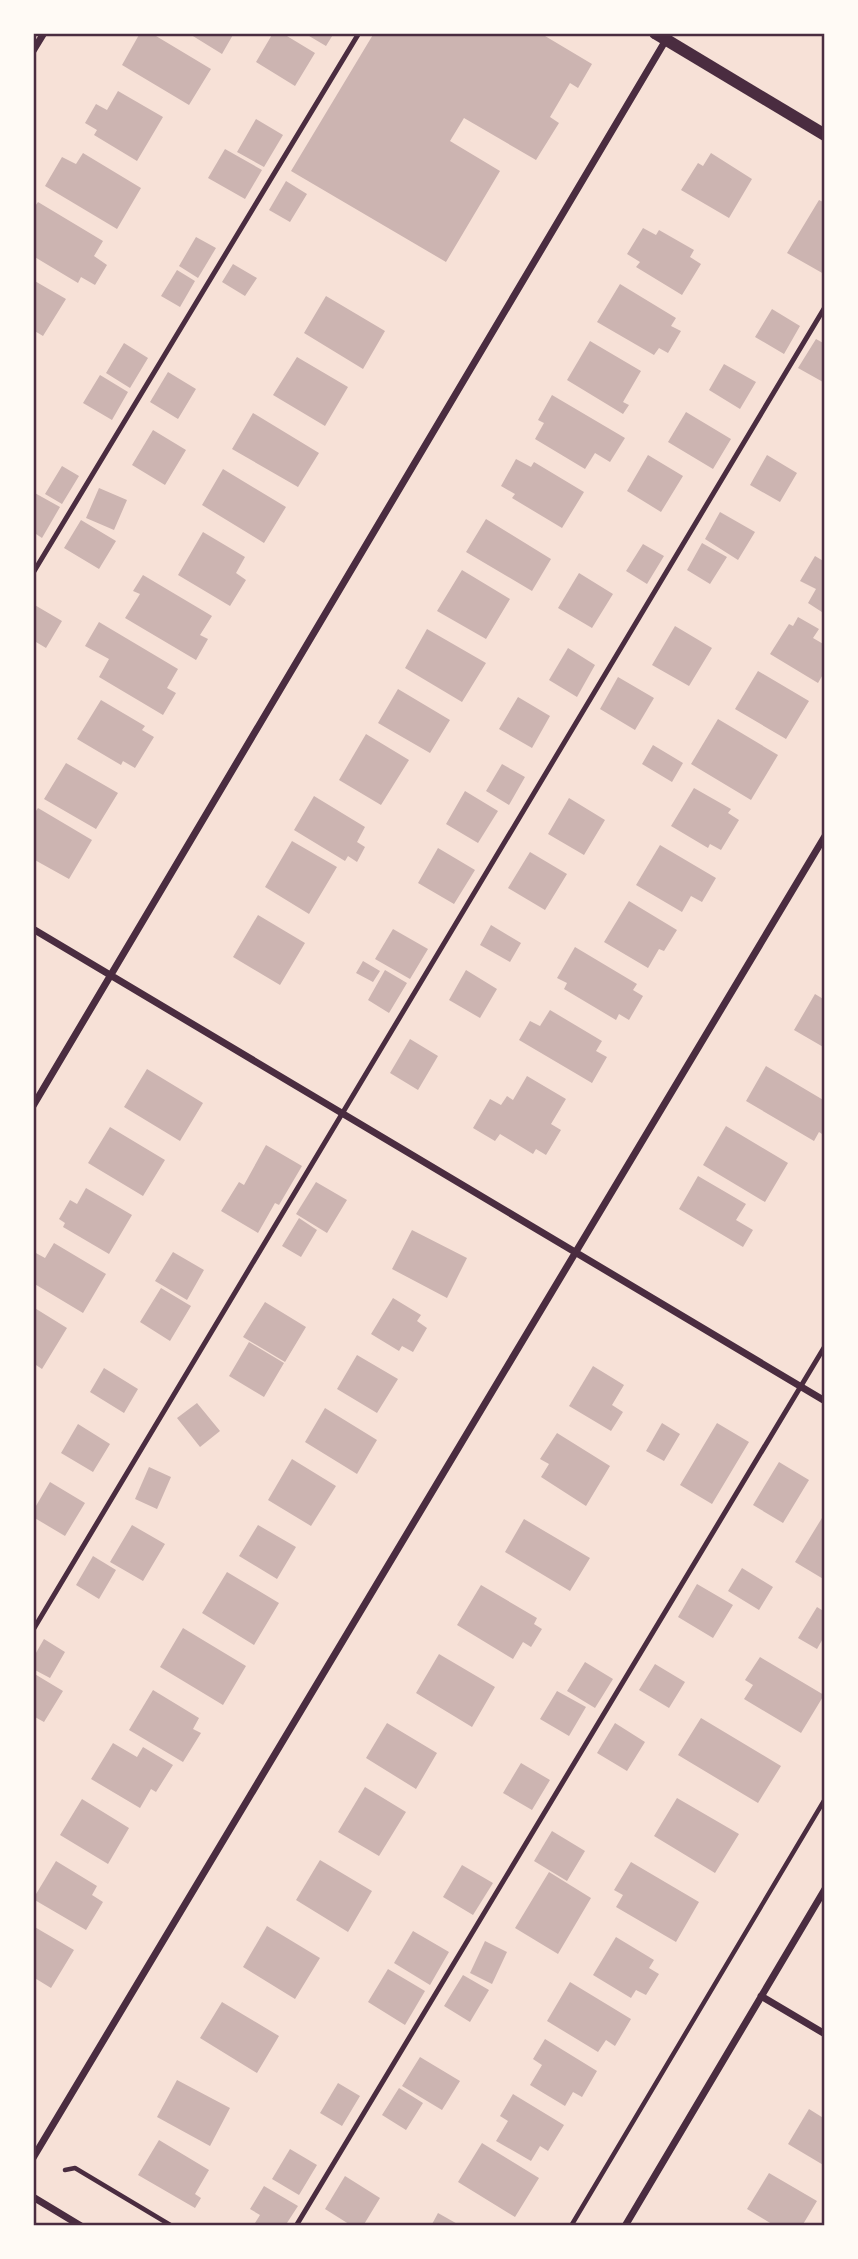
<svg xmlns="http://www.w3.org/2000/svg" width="858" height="2259" viewBox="0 0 858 2259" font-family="Raleway,sans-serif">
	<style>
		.building { fill: #ccb4b1 }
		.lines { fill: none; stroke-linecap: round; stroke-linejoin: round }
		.path { stroke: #4a2c40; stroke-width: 4.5 }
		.service { stroke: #4a2c40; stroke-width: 5 }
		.minor { stroke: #4a2c40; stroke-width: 7 }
		.tertiary { stroke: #4a2c40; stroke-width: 12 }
		.neatline { fill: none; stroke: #4a2c40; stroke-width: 2.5 }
	</style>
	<rect width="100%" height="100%" fill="#f7e1d7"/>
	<path class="building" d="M140,33h11l60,36 -22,36 -67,-40z
		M188,33h46l-12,21z
		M273,33h9l33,20 -20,33 -39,-24z
		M304,33h30l-8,13z
		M374,33h166l52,31 -14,24 -8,-5 -20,34 9,6 -23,37 -72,-42 -14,23 50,30 -54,91 -155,-91z
		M118,91l45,26 -26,44 -43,-26 3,-5 -12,-7 11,-19 11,6z
		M256,119l27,16 -19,32 -27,-15z
		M225,149l37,21 -17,29 -37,-21z
		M83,153l58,35 -24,41 -72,-43 17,-29 14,7z
		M711,153l41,26 -23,39 -48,-28 17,-27 5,3z
		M286,181l21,13 -17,28 -21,-12z
		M819,200l6,3 -1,71 -37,-21z
		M38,202l65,39 -9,15 13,9 -12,20 -14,-8 -3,6 -45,-27v-47z
		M643,228l13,7 3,-5 35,20 -4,7 11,7 -19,31 -46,-28 4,-5 -13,-8z
		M196,237l20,11 -18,30 -19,-12z
		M233,264l24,14 -12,18 -23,-14z
		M177,270l18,11 -15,26 -19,-11z
		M33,280l33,19 -23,37 -10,-6z
		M620,284l56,34 -5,8 10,5 -13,22 -9,-5 -5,7 -57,-33z
		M326,296l59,35 -22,38 -59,-36z
		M772,309l28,17 -16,28 -29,-17z
		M816,339l9,5v34l-2,4 -25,-14z
		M590,341l51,30 -18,31 6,3 -6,9 -56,-34z
		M124,343l24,15 -18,30 -24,-15z
		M297,357l51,30 -23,39 -52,-31z
		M724,364l32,18 -16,27 -31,-19z
		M168,372l28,17 -18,30 -28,-17z
		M100,375l28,17 -16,28 -29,-17z
		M552,395l73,43 -15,24 -15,-9 -10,16 -50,-30 9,-16 -6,-3z
		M686,412l45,27 -18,30 -45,-27z
		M253,413l66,40 -21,34 -66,-38z
		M153,430l33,20 -21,35 -33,-20z
		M648,455l35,21 -22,36 -34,-21z
		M767,455l30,18 -17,29 -30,-17z
		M516,459l15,8 3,-5 50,30 -22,36 -50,-30 3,-4 -14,-8z
		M62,466l17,10 -17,28 -17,-10z
		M223,469l63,38 -22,36 -62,-38z
		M99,488l28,12 -13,30 -28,-12z
		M33,492l27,15 -18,31 -9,-6z
		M720,512l35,20 -17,28 -33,-21z
		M486,519l65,40 -19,32 -66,-39z
		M81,520l35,21 -17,28 -35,-21z
		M203,532l42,25 -9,16 10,7 -16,26 -52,-31z
		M702,543l25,14 -17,27 -23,-14z
		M643,544l21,12 -17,28 -21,-13z
		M815,556l10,6v52l-17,-11 8,-14 -16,-8z
		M462,570l48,29 -24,40 -49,-28z
		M579,573l34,21 -21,34 -34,-20z
		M143,575l69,41 -12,19 8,4 -12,21 -71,-42 15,-24 -7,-3z
		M33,604l29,17 -16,27 -10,-6 -3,4z
		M798,617l21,12 -6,9 12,7v26l-7,12 -48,-29 19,-30 4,2z
		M99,622l79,47 -11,19 9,5 -13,22 -64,-38 10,-18 -24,-13z
		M675,626l37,22 -23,38 -37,-21z
		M427,629l59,34 -24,39 -57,-34z
		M568,648l27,17 -18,32 -28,-17z
		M758,671l51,30 -23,38 -51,-30z
		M618,677l36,21 -19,32 -35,-21z
		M398,689l52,31 -20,33 -52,-30z
		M518,697l32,19 -18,32 -33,-19z
		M101,700l44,26 -3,4 12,7 -19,31 -12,-7 -2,4 -44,-26z
		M718,719l60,36 -27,45 -60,-36z
		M366,734l43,26 -28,45 -42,-25z
		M653,745l30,18 -11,19 -30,-18z
		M66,763l52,30 -22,36 -52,-30z
		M502,764l23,13 -16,28 -23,-14z
		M694,788l37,21 -3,4 11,7 -18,30 -11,-6 -2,4 -37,-22z
		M465,791l33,20 -20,32 -32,-19z
		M314,796l51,31 -8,15 8,5 -8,15 -9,-6 -3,5 -51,-31z
		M569,798l36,22 -21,35 -36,-21z
		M38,808l54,32 -23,39 -36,-20v-44z
		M292,841l45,26 -28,47 -44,-27z
		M660,845l56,33 -14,24 -11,-6 -9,16 -46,-27z
		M438,848l37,22 -21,34 -36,-21z
		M530,852l37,22 -22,36 -37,-22z
		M629,901l48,29 -13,21 -5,-2 -11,19 -44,-26z
		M258,915l47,28 -25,42 -47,-28z
		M491,925l30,18 -11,19 -30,-17z
		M393,929l35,20 -18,30 -35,-20z
		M575,947l62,37 -4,6 10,6 -14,24 -10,-6 -3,6 -52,-31 3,-6 -10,-5z
		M363,961l17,10 -7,11 -17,-9z
		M385,970l22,13 -18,30 -21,-13z
		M466,970l31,19 -17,29 -31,-18z
		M815,994l10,6v48l-31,-18z
		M550,1010l52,31 -6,10 11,6 -15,26 -73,-43 11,-19 10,5z
		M410,1039l28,17 -20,34 -28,-17z
		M766,1066l59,35v35l-6,-4 -5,9 -68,-40z
		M147,1069l56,34 -23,38 -56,-34z
		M527,1076l39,23 -15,25 10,6 -15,25 -10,-6 -3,5 -33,-20 -5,7 -22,-13 17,-29 11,6 6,-9 6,4z
		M726,1126l62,37 -23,39 -62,-37z
		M110,1127l55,33 -22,36 -55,-33z
		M266,1145l36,21 -23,39 -4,-2 -17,30 -37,-22 18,-29 5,3z
		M698,1176l48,28 -10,16 17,10 -10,17 -64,-38z
		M316,1182l31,18 -20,33 -31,-19z
		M86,1188l46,27 -23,39 -46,-27 2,-4 -6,-4 11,-19 7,4z
		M299,1218l18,12 -16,27 -19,-11z
		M412,1230l55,28 -20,40 -55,-29z
		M54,1243l52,31 -23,39 -50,-30v-30l1,-1 11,6z
		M173,1252l31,18 -17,30 -32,-19z
		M161,1288l30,18 -21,35 -30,-19z
		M393,1298l28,17 -4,6 10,7 -14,24 -11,-6 -3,5 -28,-17z
		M265,1302l41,25 -21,35 -42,-25z
		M33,1307l34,21 -25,41 -9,-6z
		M249,1342l35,21 -20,34 -35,-21z
		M357,1355l41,24 -21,34 -40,-24z
		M593,1366l31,19 -12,20 11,7 -12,19 -42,-25z
		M104,1368l34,21 -14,24 -34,-21z
		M197,1403l23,28 -20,16 -23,-29z
		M325,1408l52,32 -20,34 -52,-32z
		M662,1423l18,11 -16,27 -18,-10z
		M717,1423l32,19 -37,62 -32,-19z
		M78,1424l32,20 -17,28 -32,-19z
		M557,1433l53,33 -24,40 -45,-29 8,-13 -9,-5z
		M292,1459l44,27 -25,40 -43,-26z
		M779,1462l30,18 -26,43 -30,-18z
		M149,1467l22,10 -14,32 -22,-10z
		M50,1482l35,21 -20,33 -32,-19v-6z
		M825,1513v67l-30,-18z
		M524,1519l66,39 -20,33 -65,-39z
		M132,1525l33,19 -22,37 -33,-19z
		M258,1525l38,22 -19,32 -38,-23z
		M93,1556l23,14 -17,29 -23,-14z
		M742,1568l31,19 -14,23 -31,-19z
		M227,1572l52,31 -25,42 -52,-32z
		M697,1584l36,21 -20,33 -35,-21z
		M481,1585l56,33 -3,6 8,5 -11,18 -8,-5 -10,17 -56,-34z
		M817,1607l8,5v23l-8,14 -19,-11z
		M183,1628l63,38 -23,39 -63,-38z
		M44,1639l21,13 -15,26 -17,-9v-11z
		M439,1654l56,33 -23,40 -56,-34z
		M760,1657l64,38 -23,38 -57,-34 9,-14 -8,-5z
		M585,1662l28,17 -18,29 -28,-17z
		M655,1664l30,18 -16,26 -30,-18z
		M33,1673l30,18 -19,31 -11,-6z
		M153,1690l46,28 -6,11 8,4 -18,29 -54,-32z
		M557,1691l29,16 -17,29 -29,-17z
		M701,1718l80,48 -23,37 -80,-48z
		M387,1723l50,30 -21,36 -50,-31z
		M615,1723l30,19 -18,29 -30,-18z
		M113,1743l24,14 6,-10 30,18 -17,27 -5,-3 -11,19 -49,-29z
		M521,1763l29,17 -18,30 -29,-17z
		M365,1787l41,25 -27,44 -41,-24z
		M677,1798l62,36 -24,39 -61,-37z
		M82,1799l47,29 -21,36 -48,-29z
		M552,1831l33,20 -18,30 -33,-20z
		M320,1860l52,31 -24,41 -52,-32z
		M56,1861l41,25 -5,9 11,7 -17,28 -53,-31z
		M631,1862l68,40 -23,40 -60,-35 7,-12 -9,-5z
		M462,1865l31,18 -20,32 -30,-18z
		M549,1872l42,26 -33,56 -43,-26z
		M33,1926l41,24 -23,38 -18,-11z
		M267,1926l53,32 -25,41 -52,-32z
		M413,1931l36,21 -19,33 -36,-22z
		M616,1937l38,23 -5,8 10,6 -13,21 -10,-5 -5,8 -38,-23z
		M485,1941l22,11 -15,32 -22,-11z
		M388,1969l37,22 -20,34 -37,-23z
		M463,1975l26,15 -19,32 -26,-16z
		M570,1982l61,37 -16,27 -9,-6 -8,12 -51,-31z
		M222,2002l57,34 -22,37 -57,-35z
		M545,2039l52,32 -15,26 -9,-5 -8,14 -35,-21 12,-20 -9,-6z
		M420,2057l40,24 -18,29 -40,-24z
		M177,2080l53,28 -20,38 -53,-29z
		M338,2083l22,13 -18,30 -22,-13z
		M399,2088l24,15 -17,27 -24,-15z
		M513,2094l51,31 -16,26 -8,-5 -9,15 -35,-20 12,-20 -8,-5z
		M809,2109l16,10v47l-37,-22z
		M159,2140l50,30 -14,24 6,4 -6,10 -57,-33z
		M482,2143l57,35 -24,39 -57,-35z
		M290,2149l27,16 -18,30 -27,-16z
		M769,2173l48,28 -15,25h-27l-28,-17z
		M345,2176l35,22 -17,28h-11l-27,-17z
		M264,2186l34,20 -13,20h-24l-6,-3 5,-8 -10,-6z
		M438,2213l23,13h-30z"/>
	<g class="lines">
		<path class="path" d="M65,2170l10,-2 97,58
			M571,2226l254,-427"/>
		<path class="service" d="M33,573l326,-540
			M33,1630l792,-1323
			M296,2226l529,-880"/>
		<path class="minor" d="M33,51l11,-18
			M33,929l792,472
			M33,1106l637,-1073
			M761,1996l64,38
			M33,2158l792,-1322
			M33,2197l48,29
			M625,2226l200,-337"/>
		<path class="tertiary" d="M655,33l170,102"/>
	</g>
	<rect width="858" height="2259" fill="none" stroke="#fffaf5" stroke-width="70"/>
	<rect x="35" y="35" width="788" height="2189" class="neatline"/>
</svg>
